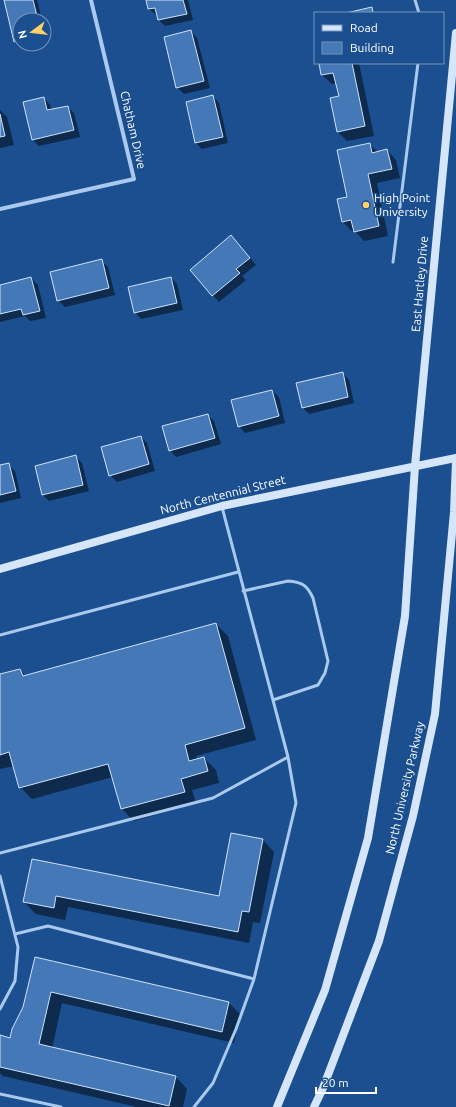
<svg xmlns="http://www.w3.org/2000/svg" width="456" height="1107" viewBox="0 0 456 1107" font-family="Ubuntu,sans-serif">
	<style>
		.shadow { fill: #0007 }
		.building { fill: #4478b7; stroke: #cfe3fa }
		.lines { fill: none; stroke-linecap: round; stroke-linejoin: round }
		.lane { stroke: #a9c9ee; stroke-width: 3 }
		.street { stroke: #a9c9ee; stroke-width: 4 }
		.secondary { stroke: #d6e6fa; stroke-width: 8 }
		.poi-dot { fill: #ffd166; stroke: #1b4f8f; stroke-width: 1.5 }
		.labels { text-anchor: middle; stroke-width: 3; stroke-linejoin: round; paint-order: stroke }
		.street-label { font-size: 12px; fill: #fff; stroke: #1b4f8f }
		.poi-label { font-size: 12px; fill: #fff; stroke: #1b4f8f; text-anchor: start }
	</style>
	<rect width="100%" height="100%" fill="#1b4f8f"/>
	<path class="shadow" d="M5,0h32l5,20h-22v24h17l-15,4 -7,-7z
		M147,0h41l5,20 -28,6 -6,-6 -2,-5h-1l-7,-6z
		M44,28l3,13 -3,1z
		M191,31l6,7 13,50 -26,6 -7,-7z
		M320,63h39l15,73 -27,5 -9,-9 -7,-33 9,-2 -3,-14 -5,1 -10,-9z
		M213,96l6,7 9,40 -26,6 -6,-6z
		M44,98l6,7 2,5 16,-3 6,6 6,24 -41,9 -6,-6 -9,-37z
		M0,110l7,7 7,28 -14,3z
		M369,144l9,8 9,-2 9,10 4,18 -23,5 11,53 -24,5 -9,-10h-3l-9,-9 5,-25z
		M237,243l19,22 -14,11 4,4 -27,22 -28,-32z
		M101,260l7,7 7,28 -50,12 -7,-7z
		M31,278l7,7 8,33 -16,3 -5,-5 -25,6v-36z
		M171,278l6,6 6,26 -42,9 -6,-7z
		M342,373l7,7 5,23 -45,11 -6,-6z
		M272,391l7,6 6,26 -40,10 -6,-7z
		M208,415l6,6 7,23 -45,13 -6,-7z
		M141,437l6,6 8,28 -38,11 -7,-7z
		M76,457l6,6 7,28 -40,10 -6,-6z
		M8,464l7,7 6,27 -21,5v-37z
		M216,624l12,12 28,104 -60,16 1,4 7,-2 12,12 3,13 -27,7 4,13 -62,18 -12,-12 -9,-32 -81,22 -12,-12 -6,-21 -14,3v-94l20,-5 6,6z
		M263,840l11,12 -14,71 -7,-1 -4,21 -181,-36 -3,13 -29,-6 -12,-12 8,-41 188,37z
		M36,958l193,45 11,11 -6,29 -172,-40 -10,46 124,28 11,12 -4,18h-46l-134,-31 -3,-3v-37l11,3 13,-31z"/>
	<path class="building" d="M4,0h29l5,20h-18v20l-6,2z
		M146,0h37l4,14 -29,6 -3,-12 -7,1z
		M372,7l1,6h-27z
		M191,30l13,51 -28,7 -12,-51z
		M319,63h33l13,63 -28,6 -7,-34 9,-2 -6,-23 -12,2z
		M213,95l10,42 -28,6 -9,-41z
		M44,97l3,13 21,-4 6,24 -42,10 -9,-38z
		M0,114l5,22 -5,1z
		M370,143l2,10 15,-4 5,20 -24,5 11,52 -25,6 -3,-12 -9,2 -5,-23 10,-2 -10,-47z
		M231,235l19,23 -14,11 4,4 -28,23 -22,-26z
		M102,259l7,29 -52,13 -7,-29z
		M31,277l9,34 -17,4 -2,-6 -21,5v-29z
		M171,277l6,26 -43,10 -6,-26z
		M343,372l5,25 -46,11 -6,-25z
		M272,390l7,26 -41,11 -7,-27z
		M208,414l7,24 -46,13 -7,-25z
		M141,436l8,28 -40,12 -8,-29z
		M76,455l7,30 -41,10 -7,-29z
		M9,463l7,28 -16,4v-30z
		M216,623l29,105 -60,17 4,16 15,-4 4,14 -27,8 4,13 -64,17 -13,-45 -89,24 -10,-36 -9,3v-81l20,-5 3,7z
		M231,833l32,6 -14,73 -7,-1 -4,21 -182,-36 -2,12 -31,-6 9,-43 187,37z
		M35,957l194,45 -7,30 -171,-40 -12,52 137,32 -7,30 -169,-39v-32l10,3 2,-9 11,-22z"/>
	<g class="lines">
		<path class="lane" d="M415,0l4,13
			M393,262l25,-199
			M243,591l45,-10c14,1 19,4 25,17l15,63 -3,12 -7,12 -45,15
			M0,635l238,-63
			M0,853l213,-55 75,-41
			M0,876l18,71 -3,34 -15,28
			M15,934l33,-8 206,53
			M0,1094l61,13
			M194,1107l19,-24 23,-54 18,-50 42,-176 -8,-46 -66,-250"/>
		<path class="street" d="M0,209l134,-30 -43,-179"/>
		<path class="secondary" d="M0,569l222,-63 234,-48
			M277,1107l48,-117 43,-152 37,-222 10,-150 41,-433
			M314,1107l9,-19 56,-147 34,-125 22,-102 19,-202 2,-51"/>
	</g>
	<circle class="poi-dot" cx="366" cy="205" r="4"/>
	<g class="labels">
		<g class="street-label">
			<text transform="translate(133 130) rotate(77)" y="4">Chatham Drive</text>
			<text transform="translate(420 284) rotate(-85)" y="4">East Hartley Drive</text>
			<text transform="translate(223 495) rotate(-14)" y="4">North Centennial Street</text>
			<text transform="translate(405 788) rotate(-77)" y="4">North University Parkway</text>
		</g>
		<g class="poi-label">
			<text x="374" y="202">High Point<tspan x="374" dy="14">University</tspan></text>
		</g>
	</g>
	<rect x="314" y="12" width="130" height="52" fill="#1b4f8f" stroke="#7695bc"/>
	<rect x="322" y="25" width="20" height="6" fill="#d6e6fa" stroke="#7695bc"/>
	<text x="350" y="32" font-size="12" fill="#ffffff">Road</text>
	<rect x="322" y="42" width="20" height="12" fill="#4478b7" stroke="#7695bc"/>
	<text x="350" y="52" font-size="12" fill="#ffffff">Building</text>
	<g transform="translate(32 32) rotate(255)"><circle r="19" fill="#1b4f8f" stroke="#7695bc"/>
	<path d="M0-3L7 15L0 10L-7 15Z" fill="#ffd166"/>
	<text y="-6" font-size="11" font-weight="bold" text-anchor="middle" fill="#ffffff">N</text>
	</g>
	<path d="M316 1087v6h60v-6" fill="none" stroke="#ffffff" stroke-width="2"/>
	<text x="322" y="1087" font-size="12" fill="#ffffff" stroke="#1b4f8f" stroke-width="3" paint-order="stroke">20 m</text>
</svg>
